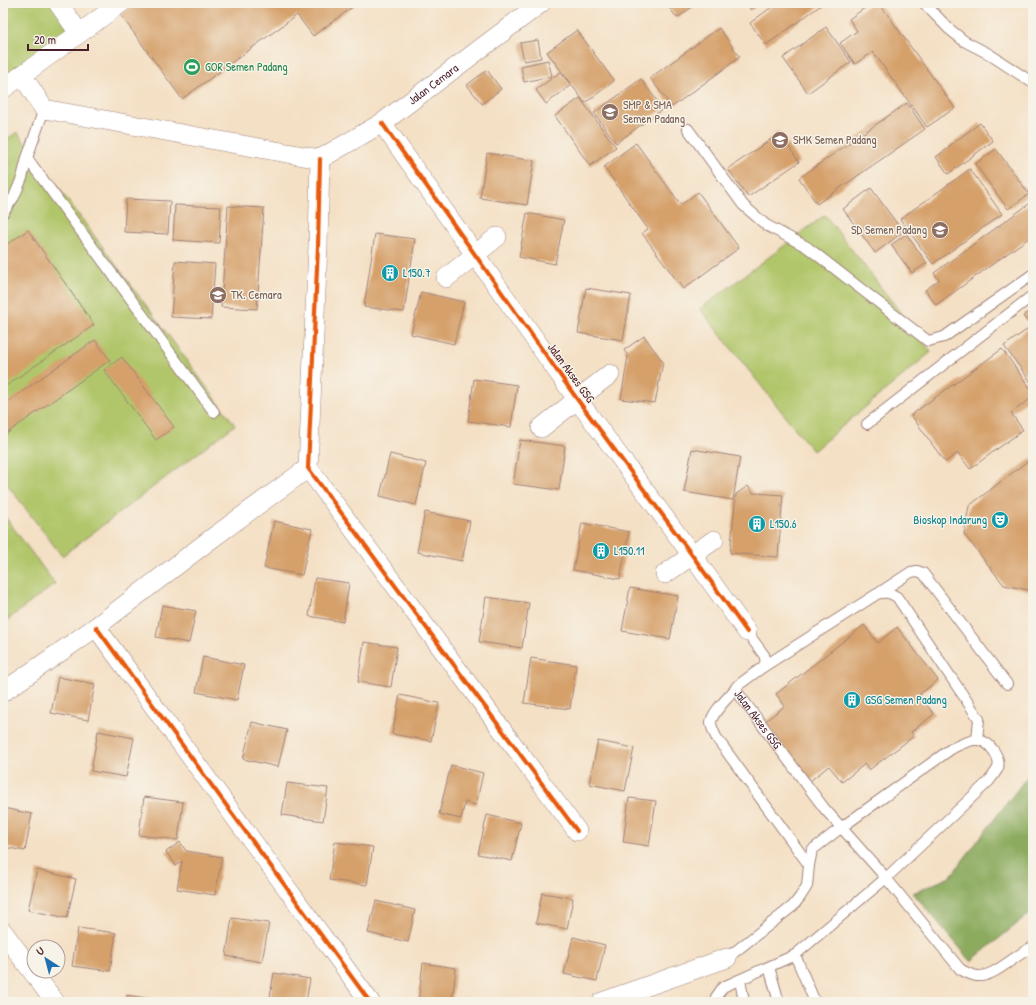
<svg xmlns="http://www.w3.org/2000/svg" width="1036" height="1005" viewBox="0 0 1036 1005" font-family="'Patrick Hand',sans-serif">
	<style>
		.green { fill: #b1c66b; stroke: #7e724b }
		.forest { fill: #8cab5f; stroke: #6b6545 }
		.building { fill: #d5a06a }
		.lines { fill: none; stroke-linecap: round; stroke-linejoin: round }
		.service-casing { stroke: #9f8078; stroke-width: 12 }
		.minor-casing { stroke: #9f8078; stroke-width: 20 }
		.service { stroke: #fff; stroke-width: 10 }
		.minor { stroke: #fff; stroke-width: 19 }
		.cycleway-casing { stroke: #f7f3e8; stroke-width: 6 }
		.cycleway { stroke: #e8590c; stroke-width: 4 }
		.labels { text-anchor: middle; stroke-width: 3; stroke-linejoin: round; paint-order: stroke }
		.leisure-label { font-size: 12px; fill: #27864d; stroke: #f7f3e8; text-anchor: start }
		.street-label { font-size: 12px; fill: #4a1f2b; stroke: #f7f3e8 }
		.education-label { font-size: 12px; fill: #785e54; stroke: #f7f3e8; text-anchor: start }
		.culture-label { font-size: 12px; fill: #0d838f; stroke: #f7f3e8; text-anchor: start }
	</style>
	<rect width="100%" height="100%" fill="#f7f3e8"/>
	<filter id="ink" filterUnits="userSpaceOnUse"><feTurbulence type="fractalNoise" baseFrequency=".025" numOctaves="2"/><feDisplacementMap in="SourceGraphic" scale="8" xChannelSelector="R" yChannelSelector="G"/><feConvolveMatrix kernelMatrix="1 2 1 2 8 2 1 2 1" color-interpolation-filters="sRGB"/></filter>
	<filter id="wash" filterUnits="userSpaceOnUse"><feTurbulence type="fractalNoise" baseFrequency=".012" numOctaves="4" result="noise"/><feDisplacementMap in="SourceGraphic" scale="16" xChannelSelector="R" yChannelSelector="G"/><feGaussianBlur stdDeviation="0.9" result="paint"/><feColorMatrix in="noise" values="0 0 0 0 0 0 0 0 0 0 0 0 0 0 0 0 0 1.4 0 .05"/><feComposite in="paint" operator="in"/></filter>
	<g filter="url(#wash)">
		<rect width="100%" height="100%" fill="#f4e0c5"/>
		<path class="green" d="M3,3h48l16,22 -1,8 -62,42 -1,-2z
			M17,132l218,293 -173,131 -59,-77v-337z
			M825,215l106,137 -118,99 -113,-142z
			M3,514l52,70 -52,39z"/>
		<path class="forest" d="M1033,769v142l-62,50 -58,-68 37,-16z"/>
		<g id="blocks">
			<path class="building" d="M135,3h223l-45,33 -16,-21 -115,84 -62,-85z
				M666,3h28l1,2 -18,13z
				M746,3h15l-10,7z
				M777,3h47l-58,42 -16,-22z
				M872,3h7l76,105 -28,19 -54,-75 -18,12 -15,-21 17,-12 -8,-12z
				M826,27l25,35 -43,31 -25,-35z
				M719,28l21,29 -68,50 -22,-29z
				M577,30l37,51 -29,22 -38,-51z
				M538,40l3,18 -17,3 -4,-18z
				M548,60l4,16 -28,6 -3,-16z
				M487,70l14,19 -19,15 -15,-19z
				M560,72l11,13 -25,19 -10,-14z
				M641,79l22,30 -47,34 -22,-30z
				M580,98l36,49 -26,19 -35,-50z
				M907,103l18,26 -108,75 -18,-26z
				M980,123l13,18 -45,33 -12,-17 14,-10 -1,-1z
				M780,133l19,29 -51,35 -20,-28z
				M636,143l45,62 17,-13 41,56 -56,41 -41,-56 6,-4 -44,-62z
				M996,149l33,45 -21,15 -33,-45z
				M487,153l47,8 -7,44 -47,-7z
				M970,169l32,45 -69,50 -33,-45z
				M871,188l32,44 -28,21 -32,-44z
				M126,199l44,2 -2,33 -44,-2z
				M1033,201v34l-97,70 -11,-15 14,-10 -5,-7z
				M175,205l46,2 -2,36 -46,-3z
				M228,206l36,2 -7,101 -36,-2z
				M527,213l37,7 -9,44 -36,-7z
				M28,230l66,95 -91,63v-141z
				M375,234l40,5 -11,73 -40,-5z
				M906,234l21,29 -15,10 -21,-28z
				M175,261l40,3 -4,55 -40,-2z
				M586,288l45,7 -8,45 -45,-7z
				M421,292l43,10 -10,42 -43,-10z
				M1033,308v21l-10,-13z
				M1028,329l5,6v46l-2,1 -27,-36z
				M644,336l19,26 -8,41 -34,-4 7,-43 -4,-6z
				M95,340l15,20 -107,76v-31z
				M1002,349l31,43v5l-22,16 12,17 -53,39 -12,-16 -13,9 -34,-47z
				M122,357l52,70 -18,13 -52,-70z
				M474,379l43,6 -6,42 -43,-6z
				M520,440l45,6 -6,44 -46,-6z
				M692,449l48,8 -7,43 -49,-8z
				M390,454l36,9 -10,42 -36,-9z
				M1033,457v134l-29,-6 -40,-51 5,-28z
				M748,486l5,7 30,2 -5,62 -48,-4 6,-59z
				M425,512l45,9 -8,40 -45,-9z
				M274,521l38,8 -10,46 -38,-7z
				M582,523l47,9 -9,47 -47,-9z
				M315,578l34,5 -6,39 -34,-6z
				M630,588l48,8 -8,43 -48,-8z
				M486,597l43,6 -7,45 -43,-6z
				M162,605l34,6 -7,32 -33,-6z
				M864,625l14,18 19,-16 41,53 -19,15 15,19 -23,18 3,4 -45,34 -4,-6 -23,18 -13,-16 -19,15 -46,-59 21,-16 -9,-12z
				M364,642l33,5 -6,40 -33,-5z
				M203,657l41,8 -7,35 -41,-8z
				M531,658l45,7 -6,44 -46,-6z
				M58,677l37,7 -7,36 -37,-7z
				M400,695l39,8 -8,38 -39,-7z
				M252,722l35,8 -9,37 -35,-8z
				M98,731l36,7 -8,39 -35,-6z
				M598,741l36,7 -9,43 -36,-7z
				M451,765l32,8 -7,32 -11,-3 -4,17 -22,-5z
				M287,783l41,5 -5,33 -41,-6z
				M144,797l39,5 -5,38 -39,-5z
				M629,798l27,3 -7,45 -26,-4z
				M3,808l29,6 -7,37 -22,-4z
				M487,815l34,8 -9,38 -34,-7z
				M180,842l6,9 36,6 -7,38 -38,-6 5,-28 -6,5 -10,-14z
				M335,842l38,5 -6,38 -38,-5z
				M37,870l39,9 -9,39 -39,-8z
				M542,893l31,5 -6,31 -31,-6z
				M376,901l39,9 -7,32 -40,-9z
				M232,918l37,5 -7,39 -36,-6z
				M78,928l38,5 -6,38 -38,-5z
				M573,937l32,8 -8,36 -33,-7z
				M423,963l33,5 -4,34h-34z
				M274,973l36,6 -4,23h-37z
				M127,995l37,6 -1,1h-37z"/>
		</g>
	</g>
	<g filter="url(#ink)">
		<use href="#blocks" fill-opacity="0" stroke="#9f8078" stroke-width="1"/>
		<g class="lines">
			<defs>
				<g id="service">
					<path d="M924,3l24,25 16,13 25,13 44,29"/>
					<path d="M688,129l55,76 23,20 41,22 121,94 16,-4 89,-63"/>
					<path d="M27,158l187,254"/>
					<path d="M3,213l11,-16 8,-19 5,-20 17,-49"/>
					<path d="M867,424l166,-129"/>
					<path d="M879,593l32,-21 6,-1 6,2 84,111"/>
					<path id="s1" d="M747,632l17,23c2,5 2,8 -1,12l-26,19 -1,2 2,5 86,115 62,70 74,91c5,3 11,6 17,7 17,2 40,-23 56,-29"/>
					<path d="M763,667l114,-73c8,-2 12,-2 20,3l82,122 -2,21"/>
					<path d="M736,688c-7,9 -23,23 -25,34 0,5 3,10 5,15l93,128"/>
					<path d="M795,955l20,47"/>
					<path d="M769,967l10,35"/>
					<path d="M740,980l4,22"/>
					<path d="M715,1002l1,-5 7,-10 72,-32 91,-77 103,-97c3,-4 7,-9 9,-13 3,-11 -9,-27 -20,-28 -6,-1 -21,6 -27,9l-109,78 -30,23 -3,15 -2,21 -7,11 -7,9 -66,52"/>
				</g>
				<g id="minor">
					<path d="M58,3l21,30"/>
					<path d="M22,75l22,34 276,50"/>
					<path d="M3,89l118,-86"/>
					<path d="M382,123l195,276 115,156 55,77"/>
					<path d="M320,159l-2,87 -10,222 269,363"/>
					<path id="s2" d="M320,159l62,-36 159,-120"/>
					<path d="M446,278l51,-41"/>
					<path d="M541,428l69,-54"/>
					<path d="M665,574l49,-34"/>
					<path d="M96,627l274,375"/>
					<path d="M3,692l93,-65 111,-85 101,-74"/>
					<path d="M3,932l52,70"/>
					<path d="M602,1002l125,-44"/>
				</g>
			</defs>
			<use href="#service" class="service-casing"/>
			<use href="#minor" class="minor-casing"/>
			<use href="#service" class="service"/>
			<use href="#minor" class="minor"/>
			<defs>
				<path id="cycleway" d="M382,123l195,276 115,156 55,77
					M320,159l-2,87 -10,222 269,363
					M96,627l274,375"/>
			</defs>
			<use href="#cycleway" class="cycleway-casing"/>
			<use href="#cycleway" class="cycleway"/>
		</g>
	</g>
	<defs>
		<symbol id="stadium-disc" viewBox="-11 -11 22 22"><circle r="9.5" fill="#2e9e5b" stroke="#f7f3e8"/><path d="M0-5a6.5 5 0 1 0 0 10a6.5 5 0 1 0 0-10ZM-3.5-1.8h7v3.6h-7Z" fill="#fff"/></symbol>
		<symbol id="school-disc" viewBox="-11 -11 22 22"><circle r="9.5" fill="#8d6e63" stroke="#f7f3e8"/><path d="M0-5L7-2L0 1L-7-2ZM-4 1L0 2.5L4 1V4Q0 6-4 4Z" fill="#fff"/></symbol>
		<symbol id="building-disc" viewBox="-11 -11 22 22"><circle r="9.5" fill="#0f9aa8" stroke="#f7f3e8"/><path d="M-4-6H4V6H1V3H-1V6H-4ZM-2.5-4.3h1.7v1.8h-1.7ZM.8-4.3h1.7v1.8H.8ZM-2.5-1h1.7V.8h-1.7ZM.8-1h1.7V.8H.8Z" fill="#fff"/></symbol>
		<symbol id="theatre-disc" viewBox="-11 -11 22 22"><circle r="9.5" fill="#0f9aa8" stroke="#f7f3e8"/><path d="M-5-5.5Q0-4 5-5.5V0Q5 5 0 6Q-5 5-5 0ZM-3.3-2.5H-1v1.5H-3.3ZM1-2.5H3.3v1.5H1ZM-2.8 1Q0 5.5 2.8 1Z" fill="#fff"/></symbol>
	</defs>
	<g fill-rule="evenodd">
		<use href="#stadium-disc" x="182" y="57" width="20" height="20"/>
		<use href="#school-disc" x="600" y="102" width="20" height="20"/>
		<use href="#school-disc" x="770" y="130" width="20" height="20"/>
		<use href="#school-disc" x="930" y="220" width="20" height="20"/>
		<use href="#building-disc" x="380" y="263" width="20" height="20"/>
		<use href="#school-disc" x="208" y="285" width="20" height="20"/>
		<use href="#theatre-disc" x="990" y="510" width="20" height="20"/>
		<use href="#building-disc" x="747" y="514" width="20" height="20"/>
		<use href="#building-disc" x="591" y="541" width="20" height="20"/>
		<use href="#building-disc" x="842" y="690" width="20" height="20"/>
	</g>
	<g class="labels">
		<g class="leisure-label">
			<text x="205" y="71">GOR Semen Padang</text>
		</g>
		<g class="street-label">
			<text dy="4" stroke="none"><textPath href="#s2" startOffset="136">Jalan Cemara</textPath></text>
			<text transform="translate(571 373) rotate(54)" y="4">Jalan Akses GSG</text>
			<text dy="4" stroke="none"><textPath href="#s1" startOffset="114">Jalan Akses GSG</textPath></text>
		</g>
		<g class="education-label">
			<text x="623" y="109">SMP &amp; SMA<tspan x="623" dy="14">Semen Padang</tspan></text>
			<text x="793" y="144">SMK Semen Padang</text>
			<text x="927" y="234" text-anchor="end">SD Semen Padang</text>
			<text x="231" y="299">TK. Cemara</text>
		</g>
		<g class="culture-label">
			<text x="403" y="277">L150.7</text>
			<text x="987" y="524" text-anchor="end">Bioskop Indarung</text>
			<text x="770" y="528">L150.6</text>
			<text x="614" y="555">L150.11</text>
			<text x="865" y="704">GSG Semen Padang</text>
		</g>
	</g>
	<rect width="1036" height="1005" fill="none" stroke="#f7f3e8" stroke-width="16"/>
	<g transform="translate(46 959) rotate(324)"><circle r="19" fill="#f7f3e8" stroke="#b29e9c"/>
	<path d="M0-3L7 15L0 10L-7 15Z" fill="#1f6fb2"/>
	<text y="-6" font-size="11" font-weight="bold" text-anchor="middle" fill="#4a1f2b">U</text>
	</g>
	<path d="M28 44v6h60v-6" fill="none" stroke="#4a1f2b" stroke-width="2"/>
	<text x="34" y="44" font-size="12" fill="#4a1f2b" stroke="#f7f3e8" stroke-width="3" paint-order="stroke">20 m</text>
</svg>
